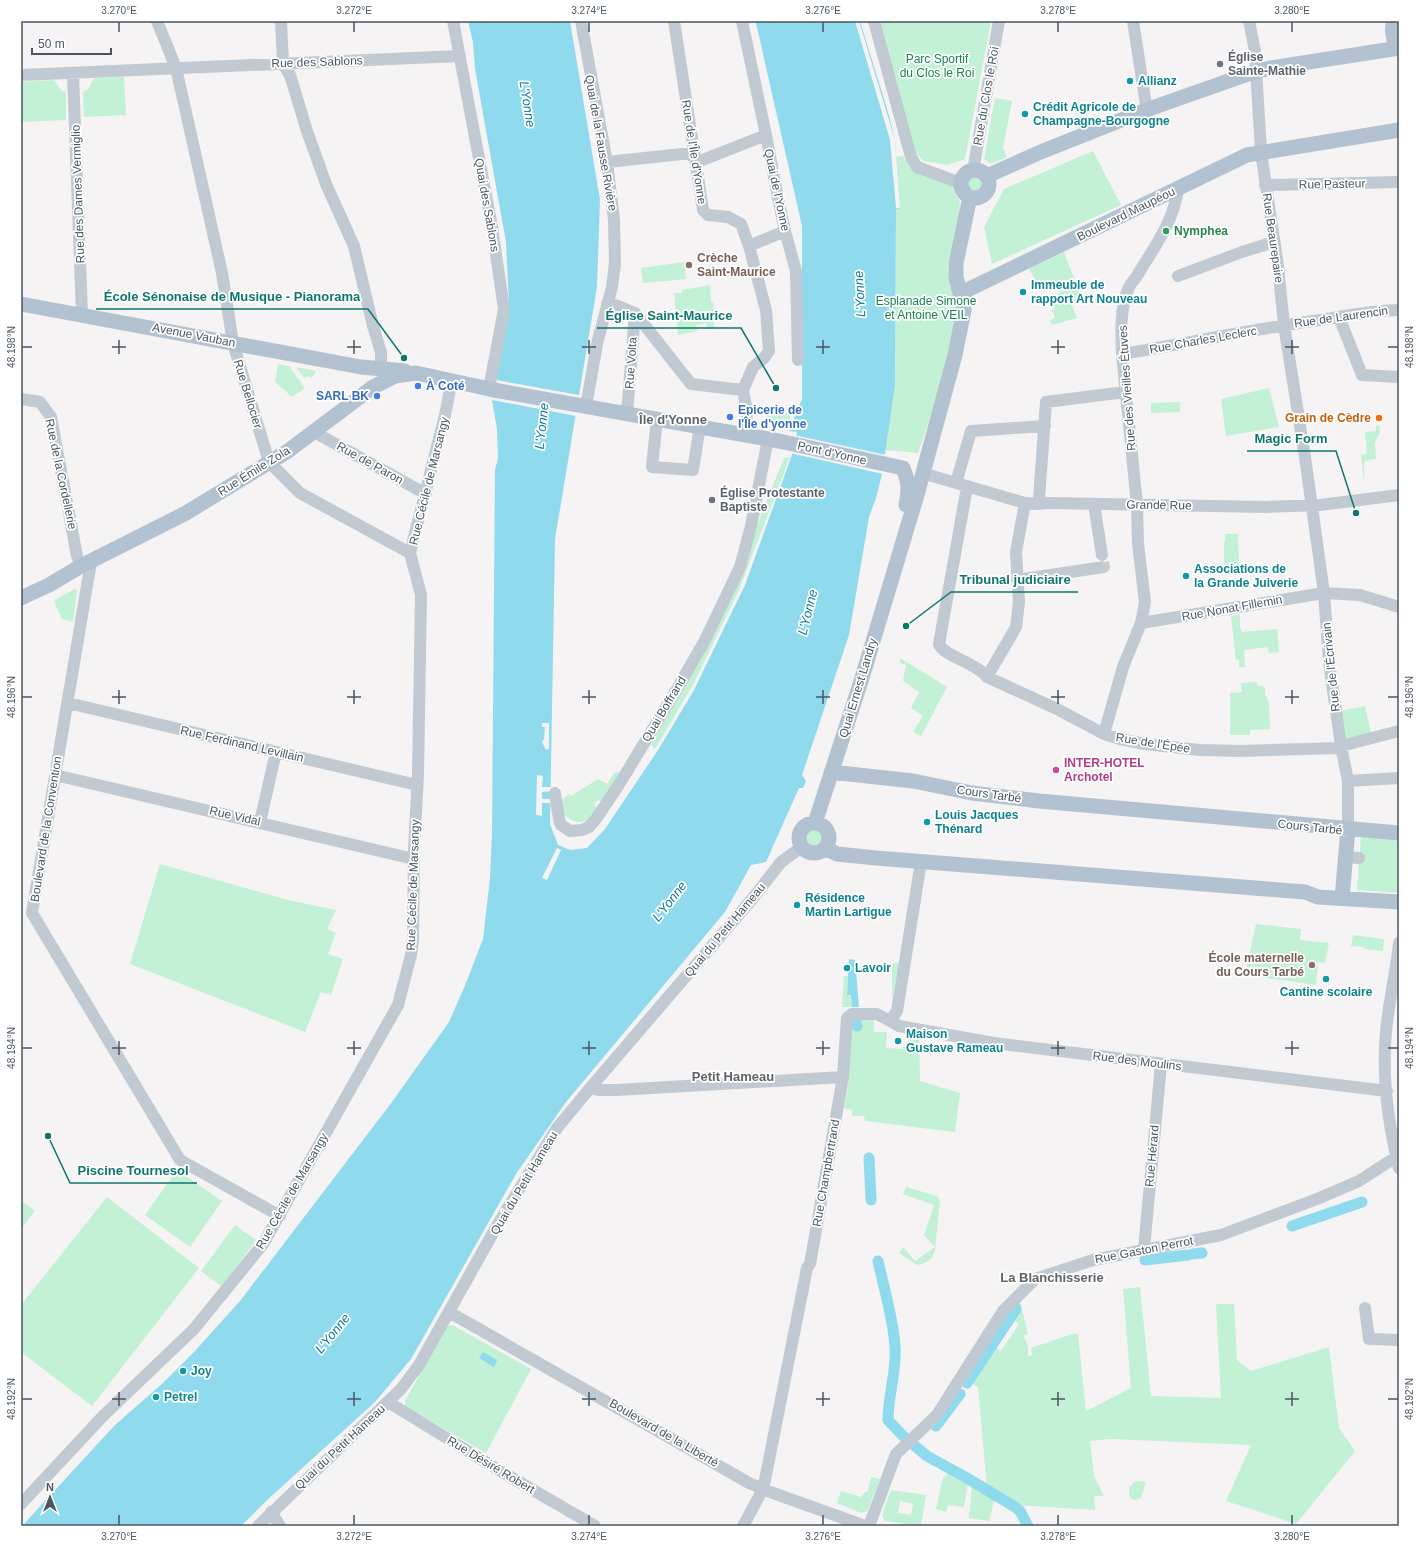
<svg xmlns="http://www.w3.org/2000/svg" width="1420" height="1547" viewBox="0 0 1420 1547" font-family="Arial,sans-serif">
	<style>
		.green { fill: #c3f1d5; fill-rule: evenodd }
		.water { fill: #90daee }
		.pier { fill: #f5f3f3 }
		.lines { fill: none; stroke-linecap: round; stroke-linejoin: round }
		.canal { stroke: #90daee; stroke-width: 11 }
		.minor-tunnel { stroke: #caccce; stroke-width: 12; stroke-dasharray: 12 6; stroke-linecap: butt }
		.minor { stroke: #c1cad2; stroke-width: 12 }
		.major { stroke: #b3c2d1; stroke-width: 15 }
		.ticks { fill: none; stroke: #4a5661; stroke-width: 1.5 }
		.worship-dot { fill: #6b7280; stroke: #fff; stroke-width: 1.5 }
		.culture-dot { fill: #0f9aa8; stroke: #fff; stroke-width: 1.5 }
		.leisure-dot { fill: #2e9e5b; stroke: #fff; stroke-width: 1.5 }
		.education-dot { fill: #8d6e63; stroke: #fff; stroke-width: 1.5 }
		.shop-dot { fill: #3f7fe0; stroke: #fff; stroke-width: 1.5 }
		.food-dot { fill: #e8710a; stroke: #fff; stroke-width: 1.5 }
		.hotel-dot { fill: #d1479c; stroke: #fff; stroke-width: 1.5 }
		.labels { text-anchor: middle; stroke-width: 3.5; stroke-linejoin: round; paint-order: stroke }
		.worship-label { font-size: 12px; font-weight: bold; fill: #5b616d; stroke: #fff; text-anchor: start }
		.park-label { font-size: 12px; fill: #17864f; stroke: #fff }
		.street-label { font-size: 12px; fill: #4a5661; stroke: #fff }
		.culture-label { font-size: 12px; font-weight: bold; fill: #0d838f; stroke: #fff; text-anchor: start }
		.leisure-label { font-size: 12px; font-weight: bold; fill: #27864d; stroke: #fff; text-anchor: start }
		.education-label { font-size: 12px; font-weight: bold; fill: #785e54; stroke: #fff; text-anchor: start }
		.shop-label { font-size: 12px; font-weight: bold; fill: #366cbe; stroke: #fff; text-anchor: start }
		.food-label { font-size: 12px; font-weight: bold; fill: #c56008; stroke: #fff; text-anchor: end }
		.hotel-label { font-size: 12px; font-weight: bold; fill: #b23c85; stroke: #fff; text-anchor: start }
		.water-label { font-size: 13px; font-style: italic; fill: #0c7c9b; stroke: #fff }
		.neighbourhood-label { font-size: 13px; font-weight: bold; fill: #5f6368; stroke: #fff }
		.leader { fill: none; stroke: #0f766e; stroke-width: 1.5 }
		.callout-dot { fill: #0f766e; stroke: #fff; stroke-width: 1.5 }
		.callout-label { font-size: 13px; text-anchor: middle; font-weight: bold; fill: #0f766e; stroke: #fff; stroke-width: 3.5; stroke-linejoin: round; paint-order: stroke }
		.neatline { fill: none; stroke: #4a5661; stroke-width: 1.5 }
		.ticks-label { font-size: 10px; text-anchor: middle; fill: #4a5661 }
	</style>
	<rect width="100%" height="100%" fill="#f5f3f3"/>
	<path class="green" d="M878,21h113l-26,138 -18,6 -23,-4 -10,-9z
		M124,77l2,38 -42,2 -1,-25 6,-4 5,-10z
		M54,80l7,10 5,3v27l-45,2v-40z
		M995,98l17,3 -9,47 4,9 -16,7 -7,-5z
		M1093,151l28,54 -129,59 -8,-37 20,-38z
		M903,156l10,15 40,13 3,11 4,7 -1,13 -12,52 10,39 -2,20 -20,77 -17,50 -33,-3 10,-64 1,-178h4l-4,-51z
		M966 184a9 9 0 1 1 18 0a9 9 0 1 1-18 0Z
		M1064,252l18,47 -11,4 6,15 -25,7 -2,-5 5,-2 -2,-6h-2l-1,-1 4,-1 -5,-12 11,-5 -3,-7 -3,1 -3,-7 -3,2 1,2 -10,4 -1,-3 -3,1 -1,-2 2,-2 -3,-7 -5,-6z
		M684,262l2,17 -43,4 -2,-15z
		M710,285l1,17h2l1,26 -6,1 -2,-6 -10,2 1,6 -19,4 -4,-42h8v-3z
		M278,364l11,2 16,22 -13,9 -17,-15z
		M296,367l20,4 -1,3 -5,4 -2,-2 -4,2z
		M1269,388l10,39 -53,9 -5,-37z
		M1180,402v10l-29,1v-10z
		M772,410l19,4 -2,15c-11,-1 -17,-7 -24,-15z
		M1379,425l1,7 -5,11 1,16 -9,1 -3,3v19l-3,-27 6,-1 -2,-22 11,-1v-5z
		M790,457l-51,133 -46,95 -38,64 -4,-4 57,-100 33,-71 22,-64 21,-52z
		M1225,534h13l1,41h-15v-33h1z
		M75,589l2,1 -4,32 -11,-3 -8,-17 1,-2z
		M1240,615v12l2,5 35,-3 2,23 -10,1 -1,-6 -24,3 1,17h-6v-8l-3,1 -5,-44z
		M900,658l47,29 -26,49 -8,-4 10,-16 -12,-8 8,-16 -16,-11 3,-16 -6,-2z
		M1257,682v3l8,2v7l4,9 1,26 -20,1v5h-20v-42l12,-1 -1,-9z
		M1365,706l6,27 -27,7 -4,-29z
		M617,772l3,1 -18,29 -4,-2 -4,3 1,3 4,2 -9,12c-22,9 -40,-15 -21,-26l2,2 27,-17 9,5 7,-11z
		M806 838a8 8 0 1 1 16 0a8 8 0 1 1-16 0Z
		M1361,835l38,3v55l-42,-3z
		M160,864l128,36 48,10 -9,19 9,4 -8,21 15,5 -12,36 -10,-3 -16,40 -175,-68z
		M1256,924l45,5 -1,11 29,3 -4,20 -7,-1 -2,23 -71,-10z
		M1353,935l31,4 -1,12 -19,-2v-2l-13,-1z
		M892,963h7l-7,36z
		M844,976h4l-1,19h4l1,12h-10z
		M857,1019h17v13h13l-1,16 17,1v-2l6,1 1,-14 9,1 1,46 40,12 -5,39 -90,-11 -1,-5h-12v-6l-8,-2 5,-28 3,-57z
		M177,1170l45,31 -32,46 -45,-32z
		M906,1187l31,9 3,5 -5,50c-3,9 -8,12 -18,14l-18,-12 4,-6 12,14 20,-14 -11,-12 10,-30 -31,-11z
		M107,1197l92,71 -107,138 -71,-54v-47z
		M21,1200l14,11 -14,18z
		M235,1225l21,15 -20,28 -15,18 -20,-15z
		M1140,1287l11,109 70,2 -5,-94h18l3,56 14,11 78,-24 10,81 16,23 -59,73 -70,-23 25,-56 -140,-6 -21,2 4,35 10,20h-10l1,14 -80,-5 -28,-17 -9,-101 -7,-4 24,-36 6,4 18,-27 -7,-5 4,-6 -2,-8 6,-5 8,34 -5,1 5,11v10l4,-1 -1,-7 41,-14h6l8,77 45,-23 -8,-99z
		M452,1325l79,44 -45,84 -81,-47v-5l42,-75z
		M948,1472l20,10 -4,25 -16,-2 -2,7 -10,-3 7,-32 3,-1z
		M871,1477l9,2 -13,32 -6,2 -24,-10 4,-12 20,6 3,-4 4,-2z
		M1140,1481l6,1 -5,16 -6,2 -5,-2 -1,-10 5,-6z
		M972,1484l23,14 -6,23 -20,-3z
		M891,1490l35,5 -5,31 -36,-5 -3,-6zM900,1501l13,3 -2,11 -13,-2z"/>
	<path class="water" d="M468,21h102l30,179 -3,87 -42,252 -5,285 8,21 12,5 17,-2 18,-19 55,-82 34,-57 51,-105 47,-130 5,-23 -8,-1 13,-32v-173l-46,-203 1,-2h103l28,91 7,28 5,68 -4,1 -1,177 -13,88 -6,24 -7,19 -20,118 -47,140 4,6 -3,7h-4l-33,74 -15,3 -26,47 -159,190 -50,72 -105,185 -36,43 -109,99 -25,25h-219l93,-101 48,-42 31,-31 46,-51 149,-195 60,-84 17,-39 17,-44 7,-61 2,-46 3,-362 3,-12 -1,-29 -5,-29 17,-95 -3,-63 -31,-173 -2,-27z
		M849,959l6,1 4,47h-7l-1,-12h-4z
		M483,1352l14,8 -3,7 -15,-9z"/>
	<path class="pier" d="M855,21h4l36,119 5,68h-4l-6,-68z
		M496,380l83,15 -3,21 -84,-16z
		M794,435l92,20 -3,19 -93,-21z
		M542,723h7v26l-3,1 -4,-8 2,-3 1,-12h-3z
		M537,775l6,1 -1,11h10v4l-10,1v7h10v4h-10v13l-6,-1z
		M557,848l4,2 -14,30 -5,-2z"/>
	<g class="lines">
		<path class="canal" d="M855,1020l2,6
			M869,1158l2,42
			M1292,1226l70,-24
			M1193,1254l9,-1
			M1145,1260l43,-5
			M878,1261c6,28 15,56 17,85 2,25 -7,49 -7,74l17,18
			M967,1383l49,-74
			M936,1426l24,-32
			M915,1446l12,10 40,22 48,29 5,4 8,15"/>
		<path class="minor-tunnel" d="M1097,568l7,-1 -2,-12"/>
		<path class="minor" d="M157,21l19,47 46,205 11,70 36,119 31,31 110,60
			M281,21l2,43 7,11 17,56 19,53 28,62 19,80 8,26v16
			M453,21l39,206 12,82 -15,80
			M581,21l26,141 7,58 1,43 -3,24 -15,57 -11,63
			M674,21l29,189 5,5 20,2 13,7 8,22 17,64 3,41 -5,7 -11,9 -10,23 4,22 -2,23
			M742,21l24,114 12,63 7,33 11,40 2,89
			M874,21l37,136 6,10 38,14h7
			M1133,21l13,84 3,4
			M1249,21l6,30 6,101 17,114 6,59 21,132 19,136 5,69 12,84 7,35v48
			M73,74l9,241
			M21,75l438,-19
			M607,162l75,-8h7l11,7 66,-26
			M973,171l26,-150
			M1265,185l134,-3
			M749,246l36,-15
			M1178,276l64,-24 32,-10
			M607,303l11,3 17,7 56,71 52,6
			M1339,317l23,58 37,2
			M1122,354c66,-11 132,-25 198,-34 27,-4 52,-10 79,-10
			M21,399l19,3 11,15 26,139 4,10
			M627,414l8,-101
			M657,419l-5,48 41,3 7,-44
			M314,432l112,62
			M922,473l103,30 11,1 13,-1 216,4 55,-2 79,-10
			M956,483l15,-52 74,-5
			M967,487l-28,157c4,12 38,19 48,33l70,32 47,25 16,5 25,5 55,6 40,1 97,-3 4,-2 58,-15
			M1036,504l3,-5 7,-97 79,-10
			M1094,504l8,51
			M91,562l-59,351 148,247 100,56
			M1017,580l80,-12
			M1141,623l183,-30 36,2 39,12
			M987,677l29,-50 3,-25 -3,-50 9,-49
			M68,703l349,82
			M1104,734l19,-67 18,-44 4,-21 -7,-58 -1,-39 -15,-151c-1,-22 -2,-47 7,-67 2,-5 7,-8 9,-13 16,-26 36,-53 40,-85
			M55,775l359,84
			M1348,781l51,-3
			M555,793l4,26 2,6 9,6 12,-1 7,-3 7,-8 24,-36 54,-89 30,-52 36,-75 11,-41 17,-87
			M260,822l16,-70
			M1345,857l14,1
			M1399,943c-3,29 -10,58 -13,88 -4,45 2,93 13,137
			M890,1021l9,5 95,17 393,48
			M591,1087l7,3h18l227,-13
			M1144,1249l17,-185
			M1365,1308l4,31 30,1
			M449,1312l300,171 24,10 92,33
			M388,1402l114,70 93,54
			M21,1504l82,-88 91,-87 69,-85 135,-239 13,-50 2,-15 1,-91 4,-74 3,-180 -11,-42 35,-138 7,-35
			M271,1512l9,14
			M258,1526l143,-137 18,-24 79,-141 59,-96 34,-41 162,-189 28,-36 21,-15
			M743,1526l20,-37 3,-14 41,-207 3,-4 33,-187 4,-59 5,-4h25l13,7 7,-10 24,-149
			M869,1526l27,-72 41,-39 66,-104 32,-32 58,-19 128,-25 96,-36 42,-18 37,-24"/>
		<path class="major" d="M1394,21c-4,9 1,18 1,27
			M961 184a14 14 0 1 1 28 0a14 14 0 1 1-28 0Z
			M987,176l56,-25 106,-42 99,-35 22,-6 129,-20
			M961,293l286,-138 152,-25
			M21,304l340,63 44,4
			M903,468c6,15 6,22 3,37
			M21,598l28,-13 32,-19 105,-53 102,-62 85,-64 22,-11 21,-3 78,17 285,51 124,27
			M831,772l82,9 59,12 67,8 360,32
			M815,823l47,-145 55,-183 38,-140 9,-45 -8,-33v-14l14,-66
			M799 838a15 15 0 1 1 30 0a15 15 0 1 1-30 0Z
			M825,848l12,6 39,4 429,34 13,5 81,5
			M1342,898l6,-69"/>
	</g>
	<path class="ticks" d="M119,22v10M354,22v10M589,22v10M823,22v10M1058,22v10M1292,22v10M119,340v14M354,340v14M589,340v14M823,340v14M1058,340v14M1292,340v14M22,347h10M112,347h14M347,347h14M582,347h14M816,347h14M1051,347h14M1285,347h14M1388,347h10M119,690v14M354,690v14M589,690v14M823,690v14M1058,690v14M1292,690v14M22,697h10M112,697h14M347,697h14M582,697h14M816,697h14M1051,697h14M1285,697h14M1388,697h10M119,1041v14M354,1041v14M589,1041v14M823,1041v14M1058,1041v14M1292,1041v14M22,1048h10M112,1048h14M347,1048h14M582,1048h14M816,1048h14M1051,1048h14M1285,1048h14M1388,1048h10M119,1392v14M354,1392v14M589,1392v14M823,1392v14M1058,1392v14M1292,1392v14M22,1399h10M112,1399h14M347,1399h14M582,1399h14M816,1399h14M1051,1399h14M1285,1399h14M1388,1399h10M119,1515v10M354,1515v10M589,1515v10M823,1515v10M1058,1515v10M1292,1515v10"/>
	<g class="worship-dot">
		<circle cx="1220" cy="64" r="4"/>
		<circle cx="712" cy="500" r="4"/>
	</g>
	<g class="culture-dot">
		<circle cx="1130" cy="81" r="4"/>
		<circle cx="1025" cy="114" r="4"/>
		<circle cx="1023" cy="292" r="4"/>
		<circle cx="1186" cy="576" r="4"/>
		<circle cx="927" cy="822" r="4"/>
		<circle cx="797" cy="905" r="4"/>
		<circle cx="847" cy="968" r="4"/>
		<circle cx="1326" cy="979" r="4"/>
		<circle cx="898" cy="1041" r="4"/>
		<circle cx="183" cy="1371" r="4"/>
		<circle cx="156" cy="1397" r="4"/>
	</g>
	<circle class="leisure-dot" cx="1166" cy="231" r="4"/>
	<g class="education-dot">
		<circle cx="689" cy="265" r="4"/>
		<circle cx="1312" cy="965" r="4"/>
	</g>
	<g class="shop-dot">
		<circle cx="418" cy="386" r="4"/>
		<circle cx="377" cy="396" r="4"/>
		<circle cx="730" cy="417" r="4"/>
	</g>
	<circle class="food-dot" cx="1379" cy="418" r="4"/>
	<circle class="hotel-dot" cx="1056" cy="770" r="4"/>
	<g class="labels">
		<g class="worship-label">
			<text x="1228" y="61">Église<tspan x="1228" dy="14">Sainte-Mathie</tspan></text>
			<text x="720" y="497">Église Protestante<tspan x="720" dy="14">Baptiste</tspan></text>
		</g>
		<g class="park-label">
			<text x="937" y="63">Parc Sportif<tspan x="937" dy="14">du Clos le Roi</tspan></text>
			<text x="926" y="305">Esplanade Simone<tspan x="926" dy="14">et Antoine VEIL</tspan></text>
		</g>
		<g class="street-label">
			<text transform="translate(317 62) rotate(-2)" y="4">Rue des Sablons</text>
			<text transform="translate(986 96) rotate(-80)" y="4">Rue du Clos le Roi</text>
			<text transform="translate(601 143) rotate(80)" y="4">Quai de la Fausse Rivière</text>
			<text transform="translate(694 152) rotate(81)" y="4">Rue de l'Île d'Yonne</text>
			<text transform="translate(1332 184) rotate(-1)" y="4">Rue Pasteur</text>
			<text transform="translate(777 190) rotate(78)" y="4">Quai de l'Yonne</text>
			<text transform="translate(78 194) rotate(-92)" y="4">Rue des Dames Vermiglio</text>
			<text transform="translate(487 205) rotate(80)" y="4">Quai des Sablons</text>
			<text transform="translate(1126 214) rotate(-26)" y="4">Boulevard Maupéou</text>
			<text transform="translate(1273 238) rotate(82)" y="4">Rue Beaurepaire</text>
			<text transform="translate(1341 317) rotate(-8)" y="4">Rue de Laurencin</text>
			<text transform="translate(194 335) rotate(11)" y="4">Avenue Vauban</text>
			<text transform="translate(1203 340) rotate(-10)" y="4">Rue Charles Leclerc</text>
			<text transform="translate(631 363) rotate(-86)" y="4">Rue Volta</text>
			<text transform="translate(1127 388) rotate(-94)" y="4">Rue des Vieilles Étuves</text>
			<text transform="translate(248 394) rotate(73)" y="4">Rue Bellocier</text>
			<text transform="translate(832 453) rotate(13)" y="4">Pont d'Yonne</text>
			<text transform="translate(370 463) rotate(29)" y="4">Rue de Paron</text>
			<text transform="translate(254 471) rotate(-32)" y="4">Rue Émile Zola</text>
			<text transform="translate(61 474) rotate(78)" y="4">Rue de la Cordellerie</text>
			<text transform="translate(429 481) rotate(-76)" y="4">Rue Cécile de Marsangy</text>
			<text transform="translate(1159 505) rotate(1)" y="4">Grande Rue</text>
			<text transform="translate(1232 608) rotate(-10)" y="4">Rue Nonat Fillemin</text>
			<text transform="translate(1331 667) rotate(-96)" y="4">Rue de l'Écrivain</text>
			<text transform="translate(858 688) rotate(-73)" y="4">Quai Ernest Landry</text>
			<text transform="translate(664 709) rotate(-59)" y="4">Quai Boffrand</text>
			<text transform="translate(1153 743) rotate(9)" y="4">Rue de l'Épée</text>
			<text transform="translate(242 744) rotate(13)" y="4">Rue Ferdinand Levillain</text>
			<text transform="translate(989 794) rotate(8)" y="4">Cours Tarbé</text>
			<text transform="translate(235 816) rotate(13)" y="4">Rue Vidal</text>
			<text transform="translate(1310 827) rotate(6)" y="4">Cours Tarbé</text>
			<text transform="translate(46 829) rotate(-81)" y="4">Boulevard de la Convention</text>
			<text transform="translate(413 885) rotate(-88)" y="4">Rue Cécile de Marsangy</text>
			<text transform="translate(725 930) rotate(-50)" y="4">Quai du Petit Hameau</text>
			<text transform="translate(1137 1061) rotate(7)" y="4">Rue des Moulins</text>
			<text transform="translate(1152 1156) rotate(-85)" y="4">Rue Hérard</text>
			<text transform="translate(826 1173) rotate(-80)" y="4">Rue Champbertrand</text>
			<text transform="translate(524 1183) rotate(-59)" y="4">Quai du Petit Hameau</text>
			<text transform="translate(292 1191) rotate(-60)" y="4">Rue Cécile de Marsangy</text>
			<text transform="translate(1144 1250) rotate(-11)" y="4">Rue Gaston Perrot</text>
			<text transform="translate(664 1433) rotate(30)" y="4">Boulevard de la Liberté</text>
			<text transform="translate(340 1447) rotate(-43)" y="4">Quai du Petit Hameau</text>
			<text transform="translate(491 1465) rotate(31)" y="4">Rue Désiré Robert</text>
		</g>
		<g class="culture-label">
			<text x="1138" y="85">Allianz</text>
			<text x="1033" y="111">Crédit Agricole de<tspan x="1033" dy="14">Champagne-Bourgogne</tspan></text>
			<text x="1031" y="289">Immeuble de<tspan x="1031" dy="14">rapport Art Nouveau</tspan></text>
			<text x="1194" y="573">Associations de<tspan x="1194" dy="14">la Grande Juiverie</tspan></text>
			<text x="935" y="819">Louis Jacques<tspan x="935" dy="14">Thénard</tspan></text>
			<text x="805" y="902">Résidence<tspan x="805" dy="14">Martin Lartigue</tspan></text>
			<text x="855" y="972">Lavoir</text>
			<text x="1326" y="996" text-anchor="middle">Cantine scolaire</text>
			<text x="906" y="1038">Maison<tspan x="906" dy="14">Gustave Rameau</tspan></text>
			<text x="191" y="1375">Joy</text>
			<text x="164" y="1401">Petrel</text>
		</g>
		<g class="leisure-label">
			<text x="1174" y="235">Nymphea</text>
		</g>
		<g class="education-label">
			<text x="697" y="262">Crèche<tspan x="697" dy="14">Saint-Maurice</tspan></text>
			<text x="1304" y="962" text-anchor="end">École maternelle<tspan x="1304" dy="14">du Cours Tarbé</tspan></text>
		</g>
		<g class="shop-label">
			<text x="426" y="390">À Coté</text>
			<text x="369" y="400" text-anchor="end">SARL BK</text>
			<text x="738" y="414">Epicerie de<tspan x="738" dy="14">l'Île d'yonne</tspan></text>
		</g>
		<g class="food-label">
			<text x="1371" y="422">Grain de Cèdre</text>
		</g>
		<g class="hotel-label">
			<text x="1064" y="767">INTER-HOTEL<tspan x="1064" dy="14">Archotel</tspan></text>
		</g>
		<g class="water-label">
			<text transform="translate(528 104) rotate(81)" y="5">L'Yonne</text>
			<text transform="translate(859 294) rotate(-93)" y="5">L'Yonne</text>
			<text transform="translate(541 426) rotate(-84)" y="5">L'Yonne</text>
			<text transform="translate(807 612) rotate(-76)" y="5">L'Yonne</text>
			<text transform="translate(669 901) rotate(-52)" y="5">L'Yonne</text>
			<text transform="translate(332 1333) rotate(-51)" y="5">L'Yonne</text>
		</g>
		<g class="neighbourhood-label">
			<text x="673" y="424">Île d'Yonne</text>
			<text x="733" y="1081">Petit Hameau</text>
			<text x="1052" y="1282">La Blanchisserie</text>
		</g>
	</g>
	<path class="leader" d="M404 358L368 309H96M776 388L741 328H597M1356 513L1336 451H1247M906 626L951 592H1078M48 1136L70 1183H197"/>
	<g class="callout-dot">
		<circle cx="404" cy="358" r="4"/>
		<circle cx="776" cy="388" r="4"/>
		<circle cx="1356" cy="513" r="4"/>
		<circle cx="906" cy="626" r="4"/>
		<circle cx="48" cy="1136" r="4"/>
	</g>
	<g class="callout-label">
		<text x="232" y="301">École Sénonaise de Musique - Pianorama</text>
		<text x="669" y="320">Église Saint-Maurice</text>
		<text x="1291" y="443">Magic Form</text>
		<text x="1015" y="584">Tribunal judiciaire</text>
		<text x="133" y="1175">Piscine Tournesol</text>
	</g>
	<rect width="1420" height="1547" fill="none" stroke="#ffffff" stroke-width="44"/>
	<g transform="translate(50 1497)" stroke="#ffffff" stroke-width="3" paint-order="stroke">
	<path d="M0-3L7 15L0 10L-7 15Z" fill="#4a5661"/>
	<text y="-6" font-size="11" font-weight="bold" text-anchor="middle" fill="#4a5661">N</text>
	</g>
	<path d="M32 48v6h79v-6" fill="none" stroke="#4a5661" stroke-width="2"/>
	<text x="38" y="48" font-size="12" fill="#4a5661" stroke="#ffffff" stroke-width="3" paint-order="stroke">50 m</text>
	<rect x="22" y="22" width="1376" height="1503" class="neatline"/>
	<g class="ticks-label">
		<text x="119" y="14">3.270°E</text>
		<text x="354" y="14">3.272°E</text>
		<text x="589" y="14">3.274°E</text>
		<text x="823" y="14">3.276°E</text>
		<text x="1058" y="14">3.278°E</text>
		<text x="1292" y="14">3.280°E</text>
		<text transform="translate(11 347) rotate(-90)" y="4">48.198°N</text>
		<text transform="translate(1409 347) rotate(-90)" y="4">48.198°N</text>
		<text transform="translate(11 697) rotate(-90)" y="4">48.196°N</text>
		<text transform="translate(1409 697) rotate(-90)" y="4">48.196°N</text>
		<text transform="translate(11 1048) rotate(-90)" y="4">48.194°N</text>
		<text transform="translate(1409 1048) rotate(-90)" y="4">48.194°N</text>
		<text transform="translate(11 1399) rotate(-90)" y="4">48.192°N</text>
		<text transform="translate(1409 1399) rotate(-90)" y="4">48.192°N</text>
		<text x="119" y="1540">3.270°E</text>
		<text x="354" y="1540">3.272°E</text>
		<text x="589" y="1540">3.274°E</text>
		<text x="823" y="1540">3.276°E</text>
		<text x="1058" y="1540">3.278°E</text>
		<text x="1292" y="1540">3.280°E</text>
	</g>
</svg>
